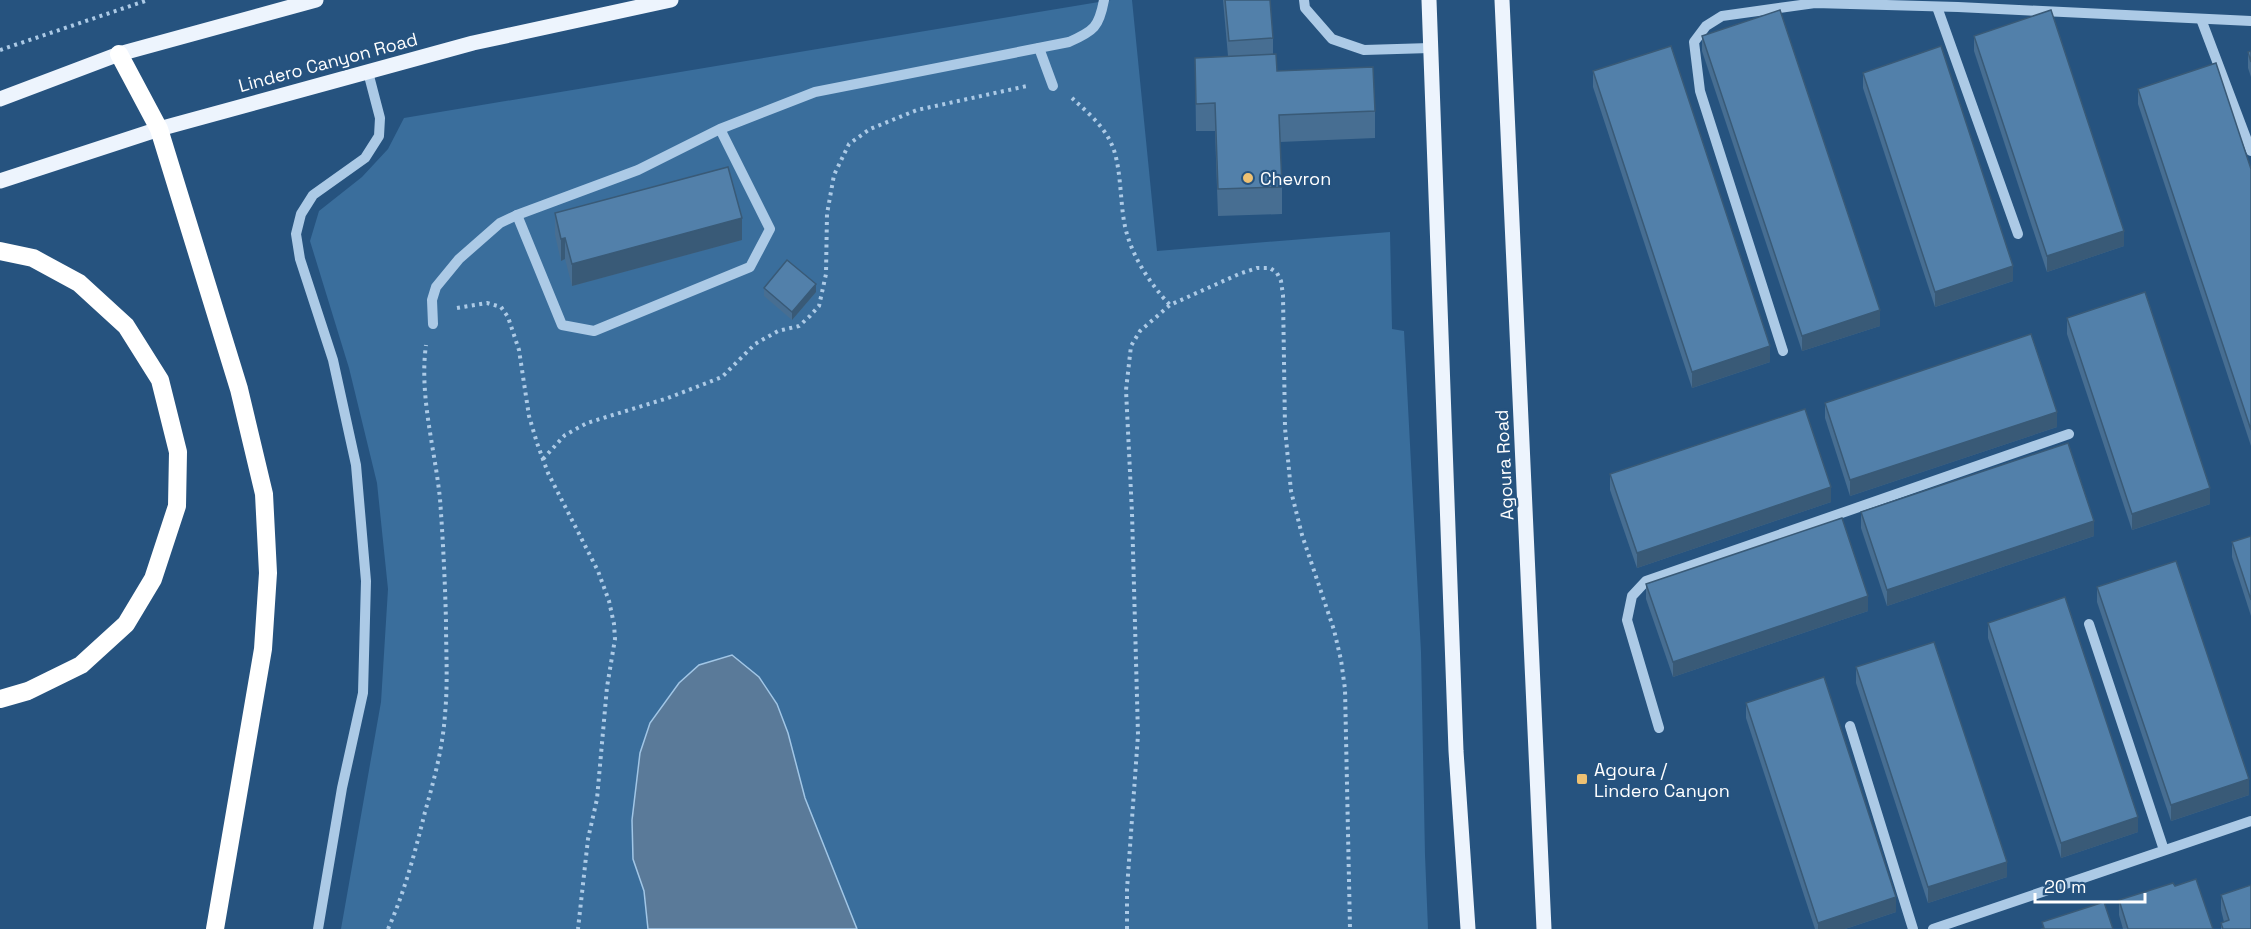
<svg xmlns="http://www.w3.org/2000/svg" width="2251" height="929" viewBox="0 0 2251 929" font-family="'Space Grotesk',sans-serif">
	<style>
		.green { fill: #3a6e9c }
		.water { fill: #5a7a99; stroke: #a1c6e6; stroke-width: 1.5 }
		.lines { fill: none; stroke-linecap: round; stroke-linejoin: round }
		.path { stroke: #accae6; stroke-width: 4; stroke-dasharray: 3 4.5; stroke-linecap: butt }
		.minor { stroke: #accae6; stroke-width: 10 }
		.major { stroke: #edf4fd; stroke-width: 15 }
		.highway { stroke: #fff; stroke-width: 18 }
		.wall { fill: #476e92 }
		.shaded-wall { fill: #395a77 }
		.building { fill: #5280aa; stroke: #395a77; stroke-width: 1.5 }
		.poi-dot { fill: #eec172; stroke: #26537f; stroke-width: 2 }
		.labels { text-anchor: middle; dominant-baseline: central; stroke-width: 4.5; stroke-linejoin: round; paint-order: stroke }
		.street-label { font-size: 18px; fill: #fff; stroke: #26537f }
		.poi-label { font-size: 18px; fill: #fff; stroke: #26537f; text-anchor: start }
	</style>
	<rect width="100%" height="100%" fill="#26537f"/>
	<path class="green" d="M 1111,0 L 1132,0 L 1157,251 L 1390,232 L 1392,329 L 1404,331 L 1421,652 L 1425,855 L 1428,929 L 341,929 L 381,702 L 388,589 L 377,483 L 349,368 L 310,241 L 319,211 L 362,177 L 388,149 L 404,118 Z"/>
	<path class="water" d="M 732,655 L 759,677 L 777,704 L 788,733 L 805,798 L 857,929 L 648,929 L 644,891 L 633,859 L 632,820 L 640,753 L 650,723 L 679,683 L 699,665 Z"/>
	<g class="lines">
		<g class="path">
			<path d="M 0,50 L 148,0"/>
			<path d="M 1072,98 C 1086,111 1103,125 1111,143 C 1121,163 1120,199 1124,221 C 1129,252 1149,283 1170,305"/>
			<path d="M 457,308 L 487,303 L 501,307 L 508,317 L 519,350 L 529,416 L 537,443 L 548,473 L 598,571 L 609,601 L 614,624 L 615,639 L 607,687 L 597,799 L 588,839 L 578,929"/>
			<path d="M 543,459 L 565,435 L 587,423 L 668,398 L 722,377 L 755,344 L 778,331 L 799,326 L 810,316 L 819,306 L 826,274 L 827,214 L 834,175 L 849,144 L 870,129 L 917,110 L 1027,86"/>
			<path d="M 388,929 C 405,891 415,852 425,812 C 434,780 443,747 445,714 C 448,683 446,653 446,622 C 445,581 443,540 440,499 C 435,449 419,396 426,345"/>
			<path d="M 1127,929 L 1127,889 L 1138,735 L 1132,513 L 1126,390 L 1131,346 L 1140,331 L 1170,305 L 1239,274 L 1257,268 L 1270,268 L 1277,273 L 1281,281 L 1283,295 L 1285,428 L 1291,491 L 1302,535 L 1334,630 L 1341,660 L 1345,689 L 1350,929"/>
		</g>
		<g class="minor">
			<path d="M 1304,0 L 1305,8 L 1332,39 L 1364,50 L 1430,48"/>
			<path d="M 1937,7 L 2018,234"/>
			<path d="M 2201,19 L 2251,151"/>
			<path d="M 1039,48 L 1053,86"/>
			<path d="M 720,129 L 770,229 L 750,267 L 594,331 L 562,325 L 517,215 L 638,170 L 720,129 L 815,92 L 1069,42 C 1094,31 1099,27 1104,0"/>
			<path d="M 433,324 L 432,300 L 436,287 L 459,259 L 500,223 L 517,215"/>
			<path d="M 1783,351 L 1700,91 L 1694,42 L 1706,26 L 1722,16 L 1815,3 L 1958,7 L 2251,21"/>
			<path d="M 2089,624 L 2164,850"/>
			<path d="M 1850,726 L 1913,929"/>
			<path d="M 1659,728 L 1627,620 L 1632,596 L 1646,581 L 2069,434"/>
			<path d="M 318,929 L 342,788 L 363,693 L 366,581 L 356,465 L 333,360 L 300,259 L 296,234 L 301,214 L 313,195 L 365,158 L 379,136 L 380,118 L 368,72"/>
			<path d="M 1933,929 L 2251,821"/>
		</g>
		<g class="major">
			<path d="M 1429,0 L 1456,751 L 1468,929"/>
			<path d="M 1502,0 L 1544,929"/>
			<path d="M 0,99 L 119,54 L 316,0"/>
			<path d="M 0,181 L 159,129 L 473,43 L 671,0"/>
		</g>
		<g class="highway">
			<path d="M 119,54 L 159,129 L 239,389 L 264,494 L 268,573 L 263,649 L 215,929"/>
			<path d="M 0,251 L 33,258 L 79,283 L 126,326 L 160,380 L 178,452 L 177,506 L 153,579 L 126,624 L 81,665 L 28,691 L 0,699"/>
		</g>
	</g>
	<g class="wall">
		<path d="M 1223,0 L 1270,0 L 1273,38 L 1273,54 L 1277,71 L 1375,111 L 1375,138 L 1280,142 L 1282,187 L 1282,214 L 1218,216 L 1215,131 L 1196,131 L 1195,58 L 1228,56 Z"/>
		<path d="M 1702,36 L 1880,326 L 1802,351 L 1702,51 Z"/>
		<path d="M 1974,36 L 2124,246 L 2047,272 L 1974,51 Z"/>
		<path d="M 2251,51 L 2251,77 L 2248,68 L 2248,52 Z"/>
		<path d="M 1593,71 L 1770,362 L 1692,388 L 1593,87 Z"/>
		<path d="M 1863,73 L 2013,281 L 1935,307 L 1863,88 Z"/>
		<path d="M 2138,89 L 2251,169 L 2251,446 L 2138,104 Z"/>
		<path d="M 555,213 L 742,240 L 572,286 L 565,259 L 561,261 L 555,235 Z"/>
		<path d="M 764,288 L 816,292 L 792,320 L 764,296 Z"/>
		<path d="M 2067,318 L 2210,504 L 2132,530 L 2067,334 Z"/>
		<path d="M 1825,403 L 2057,427 L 1850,496 L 1825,418 Z"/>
		<path d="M 1610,474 L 1831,502 L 1637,568 L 1610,490 Z"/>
		<path d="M 1861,512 L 2094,536 L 1887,606 L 1861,528 Z"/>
		<path d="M 2251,536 L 2251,616 L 2232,557 L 2232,542 Z"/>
		<path d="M 1646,584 L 1868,611 L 1673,677 L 1646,599 Z"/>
		<path d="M 2097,587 L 2249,795 L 2171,821 L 2097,602 Z"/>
		<path d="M 1988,623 L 2138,832 L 2061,858 L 1988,638 Z"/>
		<path d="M 1856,667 L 2007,877 L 1928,903 L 1856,683 Z"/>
		<path d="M 1746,703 L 1896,912 L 1845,929 L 1815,929 L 1746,718 Z"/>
		<path d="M 2175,886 L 2213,929 L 2123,929 L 2119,915 L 2119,900 Z"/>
		<path d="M 2221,895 L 2251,929 L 2221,929 L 2221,923 L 2224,922 L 2221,910 Z"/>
	</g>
	<g class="shaded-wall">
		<path d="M 742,218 L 742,240 L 572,286 L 572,264 Z"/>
		<path d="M 2124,231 L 2124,246 L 2047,272 L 2047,256 Z"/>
		<path d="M 565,238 L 565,259 L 561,261 L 561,239 Z"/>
		<path d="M 2013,266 L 2013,281 L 1935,307 L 1935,292 Z"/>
		<path d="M 816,284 L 816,292 L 792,320 L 792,312 Z"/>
		<path d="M 1880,310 L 1880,326 L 1802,351 L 1802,336 Z"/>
		<path d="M 1770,346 L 1770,362 L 1692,388 L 1692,372 Z"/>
		<path d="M 2057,412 L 2057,427 L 1850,496 L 1850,480 Z"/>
		<path d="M 1831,487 L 1831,502 L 1637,568 L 1637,553 Z"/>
		<path d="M 2210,488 L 2210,504 L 2132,530 L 2132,514 Z"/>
		<path d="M 2094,521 L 2094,536 L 1887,606 L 1887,590 Z"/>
		<path d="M 1868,596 L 1868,611 L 1673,677 L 1673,662 Z"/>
		<path d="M 2249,779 L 2249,795 L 2171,821 L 2171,805 Z"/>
		<path d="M 2138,817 L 2138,832 L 2061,858 L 2061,843 Z"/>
		<path d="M 2007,862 L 2007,877 L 1928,903 L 1928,887 Z"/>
		<path d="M 1896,897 L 1896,912 L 1845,929 L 1818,929 L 1818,923 Z"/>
	</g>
	<g class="building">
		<path d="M 1225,0 L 1270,0 L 1273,38 L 1229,41 Z"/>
		<path d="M 1780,10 L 1880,310 L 1802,336 L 1702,36 Z"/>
		<path d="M 2051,10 L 2124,231 L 2047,256 L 1974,36 Z"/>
		<path d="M 1671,46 L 1770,346 L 1692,372 L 1593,71 Z"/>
		<path d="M 1941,46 L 2013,266 L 1935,292 L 1863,73 Z"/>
		<path d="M 2251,51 L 2251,62 L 2248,52 Z"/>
		<path d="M 1276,54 L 1277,71 L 1373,67 L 1375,111 L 1279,115 L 1282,187 L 1218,189 L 1215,103 L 1196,104 L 1195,58 Z"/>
		<path d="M 2216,63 L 2251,169 L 2251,430 L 2138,89 Z"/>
		<path d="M 728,167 L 742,218 L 572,264 L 565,238 L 561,239 L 555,213 Z"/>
		<path d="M 787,260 L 816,284 L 792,312 L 764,288 Z"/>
		<path d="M 2145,292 L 2210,488 L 2132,514 L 2067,318 Z"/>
		<path d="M 2031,334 L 2057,412 L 1850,480 L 1825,403 Z"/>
		<path d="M 1805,409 L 1831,487 L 1637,553 L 1610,474 Z"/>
		<path d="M 2068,443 L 2094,521 L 1887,590 L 1861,512 Z"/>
		<path d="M 1842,518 L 1868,596 L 1673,662 L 1646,584 Z"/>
		<path d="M 2251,536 L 2251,600 L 2232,542 Z"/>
		<path d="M 2176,561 L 2249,779 L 2171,805 L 2097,587 Z"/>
		<path d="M 2065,597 L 2138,817 L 2061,843 L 1988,623 Z"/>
		<path d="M 1934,642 L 2007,862 L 1928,887 L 1856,667 Z"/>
		<path d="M 1824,677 L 1896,897 L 1818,923 L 1746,703 Z"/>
		<path d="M 2196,879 L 2213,929 L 2128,929 L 2119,900 L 2173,883 L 2175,886 Z"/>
		<path d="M 2251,885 L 2251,929 L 2223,929 L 2221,923 L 2229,920 L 2221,895 Z"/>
		<path d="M 2104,902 L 2113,929 L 2041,929 L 2044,928 L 2042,922 Z"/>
	</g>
	<g class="poi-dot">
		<circle cx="1248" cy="178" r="6"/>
		<rect x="1576" y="773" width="12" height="12" rx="3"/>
	</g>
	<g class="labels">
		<g class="street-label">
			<text transform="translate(328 62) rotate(-15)">Lindero Canyon Road</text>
			<text transform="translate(1504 465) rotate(-93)">Agoura Road</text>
		</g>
		<g class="poi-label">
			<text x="1260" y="178">Chevron</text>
			<text x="1594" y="769">Agoura /<tspan x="1594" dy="21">Lindero Canyon</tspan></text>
		</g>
	</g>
	<path d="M2035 893v9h110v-9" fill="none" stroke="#ffffff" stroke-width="3"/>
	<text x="2044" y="893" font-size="18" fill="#ffffff" stroke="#26537f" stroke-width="4.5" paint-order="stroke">20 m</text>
</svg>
